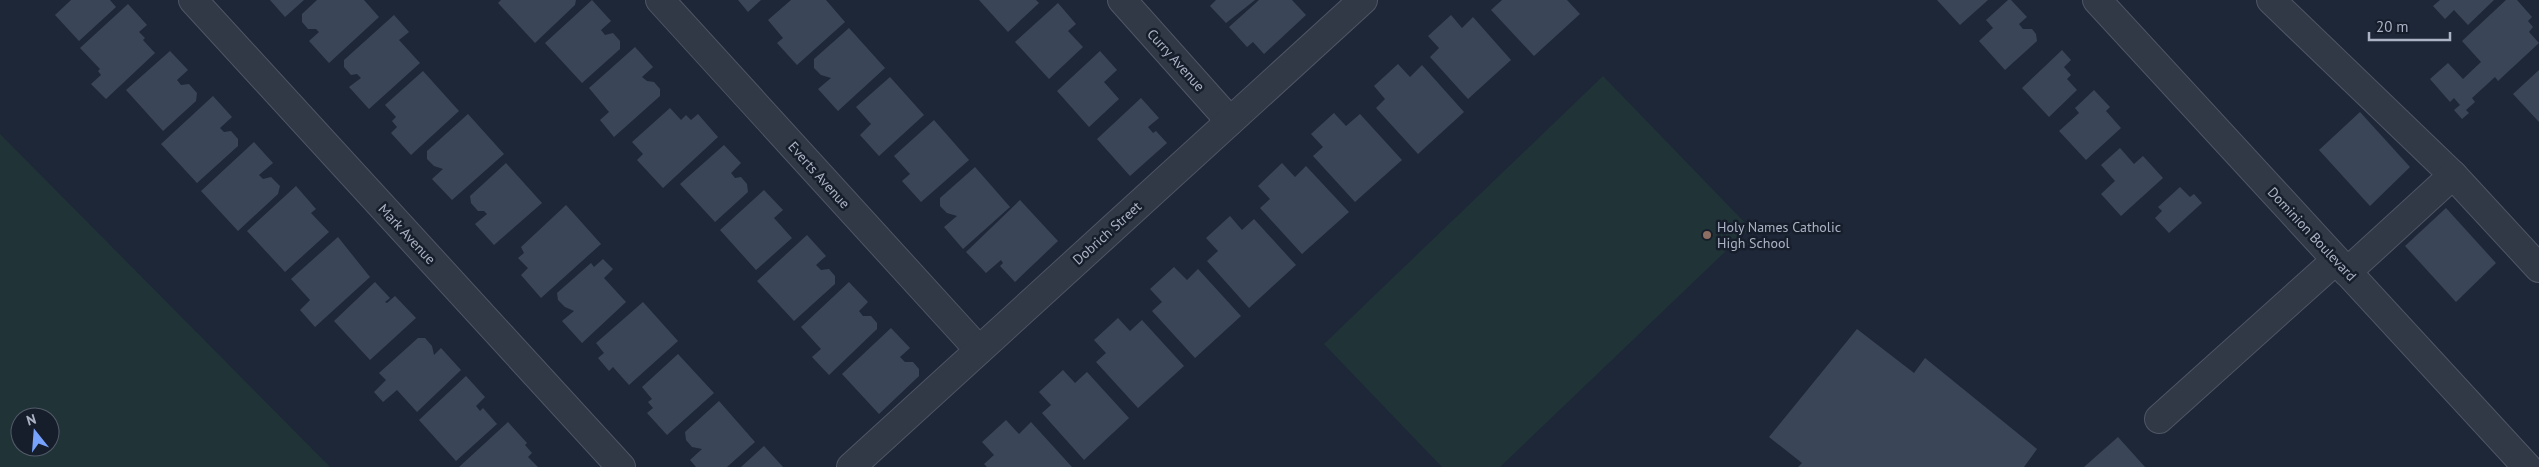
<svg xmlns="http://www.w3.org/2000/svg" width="2539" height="467" viewBox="0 0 2539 467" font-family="'PT Sans',sans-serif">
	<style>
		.green { fill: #203438; fill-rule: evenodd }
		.building { fill: #3a4557 }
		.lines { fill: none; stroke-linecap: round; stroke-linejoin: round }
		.minor-casing { stroke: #4f5665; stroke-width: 30 }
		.minor { stroke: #313947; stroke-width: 28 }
		.education-dot { fill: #8d6e63; stroke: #171e2b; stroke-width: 2 }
		.labels { text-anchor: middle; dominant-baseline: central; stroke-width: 5; stroke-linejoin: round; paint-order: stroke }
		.street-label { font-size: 14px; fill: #abb3c4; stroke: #171e2b }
		.poi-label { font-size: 14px; fill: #abb3c4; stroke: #171e2b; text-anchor: start }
	</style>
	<rect width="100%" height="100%" fill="#1e2737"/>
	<g class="green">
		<path d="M 1603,76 L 1750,228 L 1500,467 L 1442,467 L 1324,344 Z"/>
		<path d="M 0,134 L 330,467 L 0,467 ZM 20,417 L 50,417 L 50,447 L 20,447 Z"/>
	</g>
	<g class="building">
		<path d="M 71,0 L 110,0 L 116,7 L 79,41 L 55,15 Z"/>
		<path d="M 270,0 L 304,0 L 285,17 Z"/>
		<path d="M 317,0 L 364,0 L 379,17 L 329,63 L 309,41 L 319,32 L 316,29 L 308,29 L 302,22 L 302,14 Z"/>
		<path d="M 501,0 L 576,0 L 575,5 L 535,43 L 498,3 Z"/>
		<path d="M 592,0 L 611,21 L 601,30 L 605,35 L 613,33 L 620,41 L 620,49 L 582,83 L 545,43 Z"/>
		<path d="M 738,0 L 761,0 L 748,12 Z"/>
		<path d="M 791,0 L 826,0 L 845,22 L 797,65 L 777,43 L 783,38 L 768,20 Z"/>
		<path d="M 979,0 L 1036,0 L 1039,3 L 1008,32 Z"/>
		<path d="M 1216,0 L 1255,0 L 1226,23 L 1210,6 Z"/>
		<path d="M 1259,0 L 1292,0 L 1306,15 L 1264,54 L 1253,42 L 1247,47 L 1229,27 Z"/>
		<path d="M 1502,0 L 1567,0 L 1580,14 L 1534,56 L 1491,10 Z"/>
		<path d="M 1937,0 L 1988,0 L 1960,25 Z"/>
		<path d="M 2008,0 L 2011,0 L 2027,17 L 2019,24 L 2023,29 L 2032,29 L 2036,34 L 2037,41 L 2005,70 L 1979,41 L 1993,28 L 1986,20 Z"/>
		<path d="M 2440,0 L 2494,0 L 2468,25 L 2454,10 L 2445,19 L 2433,6 Z"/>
		<path d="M 2506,0 L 2517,0 L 2532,17 L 2528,21 L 2533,27 L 2529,32 L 2539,43 L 2498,81 L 2495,77 L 2472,98 L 2475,102 L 2466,110 L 2469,113 L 2462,119 L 2454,110 L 2460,105 L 2454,98 L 2450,102 L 2430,79 L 2448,63 L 2463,79 L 2481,62 L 2462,41 Z"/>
		<path d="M 1058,3 L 1076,24 L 1068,31 L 1083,47 L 1049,79 L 1015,42 Z"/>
		<path d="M 128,4 L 147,25 L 139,32 L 145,38 L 143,40 L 155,53 L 106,99 L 91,84 L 101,75 L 98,71 L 100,69 L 80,48 Z"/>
		<path d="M 394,15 L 409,32 L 399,40 L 420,63 L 369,109 L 349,87 L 361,78 L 357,74 L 351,75 L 344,67 L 344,60 Z"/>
		<path d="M 1451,15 L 1462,28 L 1473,17 L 1511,60 L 1468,99 L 1430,57 L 1439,48 L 1428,36 Z"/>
		<path d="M 849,28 L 885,68 L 838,111 L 818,89 L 831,78 L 821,75 L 814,68 L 814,59 Z"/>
		<path d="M 635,47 L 653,67 L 642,77 L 647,81 L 654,82 L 660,89 L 660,96 L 614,137 L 600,120 L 609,112 L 589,88 Z"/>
		<path d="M 2062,50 L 2071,60 L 2064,67 L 2071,75 L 2067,79 L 2077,90 L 2049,117 L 2022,88 Z"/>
		<path d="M 170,51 L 188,70 L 177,80 L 181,85 L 189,84 L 197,93 L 196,101 L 163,131 L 126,90 Z"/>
		<path d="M 1100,51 L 1117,70 L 1104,82 L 1119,99 L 1089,127 L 1057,91 Z"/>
		<path d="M 1398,64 L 1410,77 L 1422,65 L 1464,112 L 1418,154 L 1376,108 L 1385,99 L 1374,86 Z"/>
		<path d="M 2539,70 L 2539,122 L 2513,94 Z"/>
		<path d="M 423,71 L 459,111 L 411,155 L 391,133 L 397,127 L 392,121 L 396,117 L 385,105 Z"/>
		<path d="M 890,77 L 924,115 L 879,156 L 860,135 L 871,124 L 856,107 Z"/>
		<path d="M 2094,90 L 2110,107 L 2106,111 L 2121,128 L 2086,160 L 2059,131 L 2079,113 L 2075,108 Z"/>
		<path d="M 213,96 L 232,117 L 220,128 L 224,132 L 231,131 L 238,139 L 238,146 L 197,183 L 161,144 Z"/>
		<path d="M 1141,98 L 1159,118 L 1148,127 L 1153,133 L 1156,131 L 1167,143 L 1130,176 L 1097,139 Z"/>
		<path d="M 670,108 L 681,120 L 686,115 L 691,120 L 698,114 L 718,137 L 663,188 L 637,160 L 643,154 L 632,142 Z"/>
		<path d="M 2360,112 L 2410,167 L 2370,206 L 2319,150 Z"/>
		<path d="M 1334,113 L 1346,126 L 1360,114 L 1402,160 L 1355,202 L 1313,156 L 1323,147 L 1311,134 Z"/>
		<path d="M 468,114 L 504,154 L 452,200 L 432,179 L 443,169 L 434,166 L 427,159 L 427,151 Z"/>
		<path d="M 934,120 L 969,160 L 921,202 L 902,181 L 910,174 L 894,156 Z"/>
		<path d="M 254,142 L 273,163 L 259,175 L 263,179 L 271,177 L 280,186 L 278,194 L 238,231 L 201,191 Z"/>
		<path d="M 724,145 L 741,163 L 731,173 L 735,178 L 741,177 L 747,184 L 748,192 L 715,222 L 680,184 Z"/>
		<path d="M 2120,148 L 2134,164 L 2143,156 L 2163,178 L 2121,216 L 2101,194 L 2115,181 L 2101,165 Z"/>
		<path d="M 506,163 L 542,203 L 494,245 L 475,224 L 487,214 L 484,211 L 478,211 L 471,203 L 470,196 Z"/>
		<path d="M 1282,163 L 1295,177 L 1306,166 L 1349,212 L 1302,254 L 1260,208 L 1270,199 L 1258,186 Z"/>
		<path d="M 975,167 L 1010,207 L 963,249 L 944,227 L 957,216 L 947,213 L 940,206 L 940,198 Z"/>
		<path d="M 296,186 L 316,209 L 311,213 L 329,232 L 285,272 L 247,231 Z"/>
		<path d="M 2180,187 L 2190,197 L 2194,194 L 2202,203 L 2169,233 L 2155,218 L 2162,211 L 2158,207 Z"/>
		<path d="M 764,190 L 783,210 L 774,218 L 792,238 L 756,270 L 720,230 Z"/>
		<path d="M 1020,200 L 1058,241 L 1015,282 L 1000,266 L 1003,263 L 1001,260 L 986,273 L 966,252 Z"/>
		<path d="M 566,205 L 601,244 L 541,298 L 521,275 L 528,268 L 518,258 L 524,253 L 521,247 Z"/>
		<path d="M 2446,208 L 2496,263 L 2456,302 L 2405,246 Z"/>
		<path d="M 1230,216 L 1242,230 L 1254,219 L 1296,265 L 1249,308 L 1207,261 L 1218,251 L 1206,238 Z"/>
		<path d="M 807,235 L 826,256 L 816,265 L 821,270 L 829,269 L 835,276 L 835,284 L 794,321 L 757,281 Z"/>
		<path d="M 338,237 L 370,277 L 315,327 L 300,310 L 310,300 L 291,279 Z"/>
		<path d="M 603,259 L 613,269 L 604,278 L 626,302 L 582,343 L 562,321 L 574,311 L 565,307 L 558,300 L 557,293 L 591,263 L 594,267 Z"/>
		<path d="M 1174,267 L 1187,280 L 1198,269 L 1241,316 L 1195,358 L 1152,311 L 1162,302 L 1150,289 Z"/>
		<path d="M 375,282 L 390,298 L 385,302 L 387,303 L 395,296 L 416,318 L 370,360 L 334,321 Z"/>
		<path d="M 849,282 L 868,302 L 859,311 L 863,316 L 871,316 L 877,323 L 877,329 L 829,375 L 812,357 L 821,349 L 801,327 Z"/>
		<path d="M 643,302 L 678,341 L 629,385 L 613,367 L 609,371 L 598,358 L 604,353 L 596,343 Z"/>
		<path d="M 1118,318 L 1130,331 L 1142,320 L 1184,366 L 1138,408 L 1096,362 L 1106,353 L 1094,340 Z"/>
		<path d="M 891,328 L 910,348 L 900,357 L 905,362 L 913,362 L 919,369 L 919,376 L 879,414 L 842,374 Z"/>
		<path d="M 1857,329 L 1914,373 L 1925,358 L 2037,449 L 2024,467 L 1798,467 L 1802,463 L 1769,437 Z"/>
		<path d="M 418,338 L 425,338 L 432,346 L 434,355 L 441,348 L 461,370 L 417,412 L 397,390 L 383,402 L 374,392 L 386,380 L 379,373 Z"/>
		<path d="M 678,354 L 714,393 L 667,435 L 647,413 L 653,408 L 648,402 L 652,399 L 642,387 Z"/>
		<path d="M 1063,370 L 1075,383 L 1087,372 L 1129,418 L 1084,460 L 1042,413 L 1051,405 L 1039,392 Z"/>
		<path d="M 466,376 L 485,397 L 476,406 L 480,411 L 483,408 L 497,424 L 456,461 L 419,420 Z"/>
		<path d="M 719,401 L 755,442 L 727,467 L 696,467 L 690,460 L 702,449 L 692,447 L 686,440 L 685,432 Z"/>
		<path d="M 1006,420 L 1019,434 L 1031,422 L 1072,467 L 987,467 L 984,464 L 994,455 L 982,442 Z"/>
		<path d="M 508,422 L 527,443 L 525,445 L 532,453 L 528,457 L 538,467 L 459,467 Z"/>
		<path d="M 2118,437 L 2145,467 L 2084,467 Z"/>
		<path d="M 764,446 L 783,467 L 741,467 Z"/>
	</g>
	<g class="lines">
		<defs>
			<g id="minor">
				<path d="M 193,0 L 621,467"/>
				<path d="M 660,0 L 979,350"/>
				<path d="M 1122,0 L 1230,121"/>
				<path d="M 2097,0 L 2527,467"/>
				<path d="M 2271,0 L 2453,175"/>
				<path d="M 2347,272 L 2453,175 L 2539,268"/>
				<path d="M 2159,419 L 2336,260"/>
				<path d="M 851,467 L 1363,0"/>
			</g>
		</defs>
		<use href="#minor" class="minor-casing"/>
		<use href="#minor" class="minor"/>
	</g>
	<circle class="education-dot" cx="1707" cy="235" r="5"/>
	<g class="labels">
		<g class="street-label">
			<text transform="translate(1176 60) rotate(48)">Curry Avenue</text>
			<text transform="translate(819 175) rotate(48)">Everts Avenue</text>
			<text transform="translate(1107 233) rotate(-42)">Dobrich Street</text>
			<text transform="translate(407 234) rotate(47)">Mark Avenue</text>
			<text transform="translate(2312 234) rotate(47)">Dominion Boulevard</text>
		</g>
		<g class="poi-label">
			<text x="1717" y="227">Holy Names Catholic<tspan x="1717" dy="16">High School</tspan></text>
		</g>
	</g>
	<g transform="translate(35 432) rotate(343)"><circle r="24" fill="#171e2b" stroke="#525a68"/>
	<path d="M0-4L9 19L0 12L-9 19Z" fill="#78a3fd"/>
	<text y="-8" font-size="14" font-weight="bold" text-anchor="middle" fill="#abb3c4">N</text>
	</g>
	<path d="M2369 32v8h81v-8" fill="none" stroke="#abb3c4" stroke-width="2.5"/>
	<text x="2376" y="32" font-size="15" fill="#abb3c4" stroke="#171e2b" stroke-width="4" paint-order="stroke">20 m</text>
</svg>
